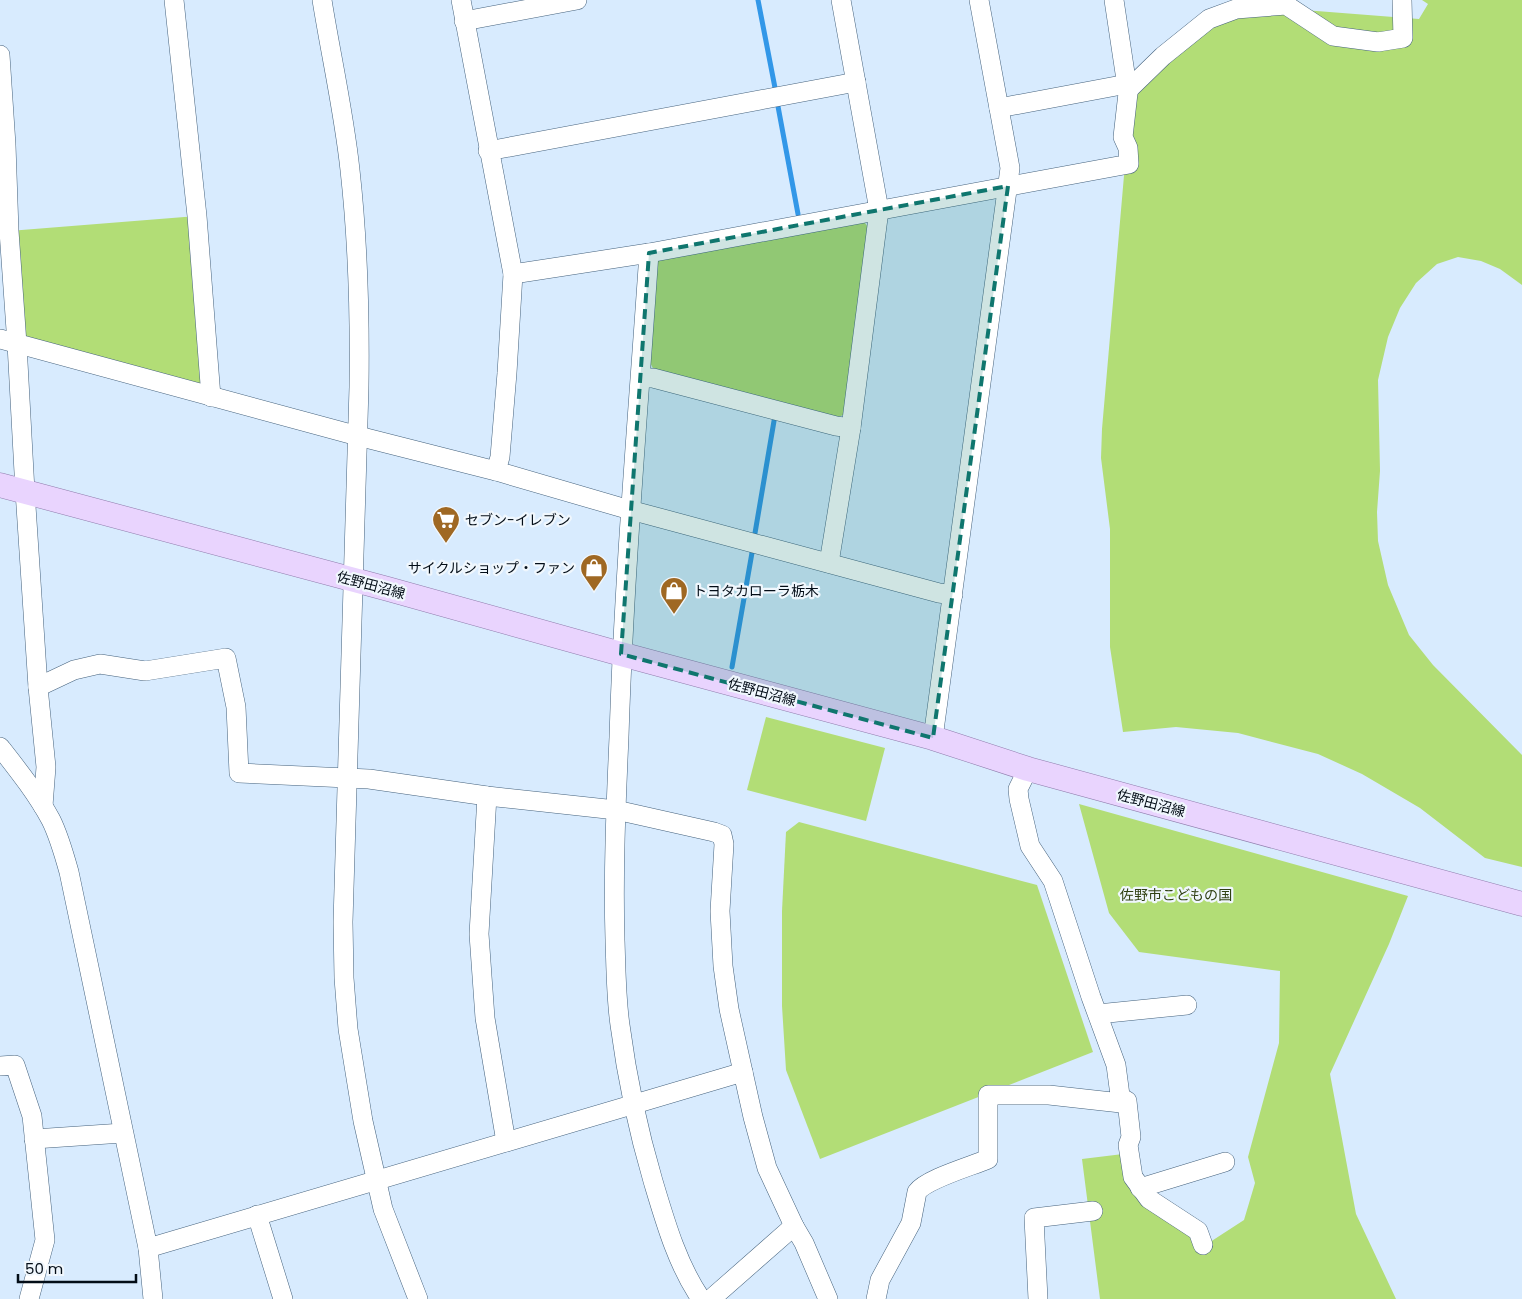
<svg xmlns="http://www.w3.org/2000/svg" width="1522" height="1299" viewBox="0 0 1522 1299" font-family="Poppins,'Noto Sans JP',sans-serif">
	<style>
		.green { fill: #b2dd76 }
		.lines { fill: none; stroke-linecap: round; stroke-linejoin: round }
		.stream { stroke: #3297e8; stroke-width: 5 }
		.minor-casing { stroke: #45627d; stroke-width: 20 }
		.major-casing { stroke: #8f7cac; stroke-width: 25 }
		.minor { stroke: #fff; stroke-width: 19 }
		.major { stroke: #e9d4fe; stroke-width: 24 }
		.marked { fill: #0f766e; fill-opacity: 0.2; stroke: #0f766e; stroke-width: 4; stroke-dasharray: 10 6; stroke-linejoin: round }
		.labels { text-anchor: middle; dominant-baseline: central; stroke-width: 4.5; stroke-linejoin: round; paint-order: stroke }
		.poi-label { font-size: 14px; fill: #030d17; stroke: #f0f7fd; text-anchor: start }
		.street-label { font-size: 14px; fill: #030d17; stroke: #f0f7fd }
		.park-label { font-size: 14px; fill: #304113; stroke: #f0f7fd }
	</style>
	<rect width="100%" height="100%" fill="#d8ebfe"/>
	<g class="green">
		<path d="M 1422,0 L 1522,0 L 1522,285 L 1500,269 L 1481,261 L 1458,257 L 1437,264 L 1416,283 L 1400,308 L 1388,337 L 1378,380 L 1380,471 L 1377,512 L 1378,541 L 1388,585 L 1409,635 L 1433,665 L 1522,755 L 1522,867 L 1485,858 L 1420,808 L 1362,774 L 1318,754 L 1238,733 L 1176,727 L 1123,732 L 1110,647 L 1110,529 L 1101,458 L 1102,429 L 1133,72 L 1191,35 L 1233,19 L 1291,9 L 1419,19 L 1428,4 Z"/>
		<path d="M 197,216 L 211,397 L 17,344 L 9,231 Z"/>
		<path d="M 862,219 L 871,231 L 846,413 L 836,419 L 655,372 L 648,359 L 652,266 L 662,254 Z"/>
		<path d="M 766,717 L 885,748 L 866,821 L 747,790 Z"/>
		<path d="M 1079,804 L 1408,896 L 1389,944 L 1330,1074 L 1356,1214 L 1396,1299 L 1100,1299 L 1082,1159 L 1123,1154 L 1130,1181 L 1207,1244 L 1244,1220 L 1255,1183 L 1248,1157 L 1279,1043 L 1280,971 L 1139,952 L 1109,913 Z"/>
		<path d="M 799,822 L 1037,885 L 1093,1052 L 820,1159 L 786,1070 L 782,1006 L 782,911 L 786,832 Z"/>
	</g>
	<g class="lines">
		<g class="stream">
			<path d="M 758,0 L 776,93"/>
			<path d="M 777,101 L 798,214"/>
			<path d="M 754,539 L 774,421"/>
			<path d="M 732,667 L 753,547"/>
		</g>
		<defs>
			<g id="minor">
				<path d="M 174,0 L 197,216 L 211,397"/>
				<path d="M 322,0 C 331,56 344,113 350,170 C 358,242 360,314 359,387 L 343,922 L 344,978 L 348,1029 L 363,1121 L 383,1209 L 418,1299"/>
				<path d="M 461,0 L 513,274 L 507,373 L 500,457 L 496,471"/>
				<path d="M 464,21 L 577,0"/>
				<path d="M 0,55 L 6,145 L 9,231 L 17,344 L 25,491 L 38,687 L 46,767 L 43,806"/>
				<path d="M 1128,90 L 1163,56 L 1209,19 L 1236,9 L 1286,5 L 1333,36 L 1378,42 L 1403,38 L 1402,0"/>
				<path d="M 999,108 L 1127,84"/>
				<path d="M 488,151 L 856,82"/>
				<path d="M 649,253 C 638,414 624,575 619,737 C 616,804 613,872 615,940 C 616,968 616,997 620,1025 C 627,1078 638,1130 653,1181 C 665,1221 677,1264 701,1299"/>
				<path d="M 513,274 L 649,253 L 1129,164 L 1128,148 L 1123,137 L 1128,93 L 1114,0"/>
				<path d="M 0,339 L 358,436 L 496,471 L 630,510 L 939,593 L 953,595"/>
				<path d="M 641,378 L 653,378 L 836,426 L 851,428"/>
				<path d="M 829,563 L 851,428 L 879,210 L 841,0"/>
				<path d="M 38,687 L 74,670 L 100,664 L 145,671 L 226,658 L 236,707 L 239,773 L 369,779 L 487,796 L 616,810 L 714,832 L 722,835 L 724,844 L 720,911 L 723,966 L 729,1009 L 753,1117 L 767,1168 L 794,1226 L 804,1243 L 828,1299"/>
				<path d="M 933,738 L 1010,168 L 979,0"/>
				<path d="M 0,747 C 18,770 37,794 51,820 C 59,836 64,854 69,872 L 148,1248 L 153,1299"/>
				<path d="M 487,796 L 479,934 L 485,1018 L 506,1142"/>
				<path d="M 1098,1014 L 1187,1005"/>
				<path d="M 0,1066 L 15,1065 L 32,1116 L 45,1240 L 29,1299"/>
				<path d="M 1120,1097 L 1127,1101 L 1131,1137 L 1128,1145 L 1133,1177 L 1149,1199 L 1198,1231 L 1203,1245"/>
				<path d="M 34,1139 L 123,1133"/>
				<path d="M 1140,1188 L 1225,1162"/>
				<path d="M 257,1215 L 283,1299"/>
				<path d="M 148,1248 L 743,1072"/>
				<path d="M 711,1299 L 794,1226"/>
				<path d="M 876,1299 L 880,1280 L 911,1223 L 917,1192 C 926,1179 972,1166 988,1159 L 988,1095 L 1049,1095 L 1121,1103 L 1116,1065 L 1091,997 L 1053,881 L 1030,846 L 1019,799 L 1018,789 L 1028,769"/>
				<path d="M 1038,1299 L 1034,1218 L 1093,1211"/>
			</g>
			<path id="major" d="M 0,485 L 388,589 L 621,654 L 933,738 L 1028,769 L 1522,904"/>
		</defs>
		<use href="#minor" class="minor-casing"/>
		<use href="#major" class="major-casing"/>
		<use href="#minor" class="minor"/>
		<use href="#major" class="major"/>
	</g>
	<path class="marked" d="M 1008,186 L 933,738 L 621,654 L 649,253 Z"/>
	<defs>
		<symbol id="supermarket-pin" viewBox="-11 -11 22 30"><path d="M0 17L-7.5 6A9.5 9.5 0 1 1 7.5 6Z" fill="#9f6823" stroke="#f0f7fd"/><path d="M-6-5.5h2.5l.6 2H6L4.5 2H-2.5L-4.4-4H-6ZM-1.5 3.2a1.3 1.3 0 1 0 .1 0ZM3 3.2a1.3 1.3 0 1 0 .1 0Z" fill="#fff"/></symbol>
		<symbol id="shop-pin" viewBox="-11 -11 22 30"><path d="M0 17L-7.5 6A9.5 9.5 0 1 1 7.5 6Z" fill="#9f6823" stroke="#f0f7fd"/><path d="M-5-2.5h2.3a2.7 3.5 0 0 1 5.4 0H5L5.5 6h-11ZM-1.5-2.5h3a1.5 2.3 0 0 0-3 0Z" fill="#fff"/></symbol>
	</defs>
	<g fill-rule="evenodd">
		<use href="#supermarket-pin" x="430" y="504" width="32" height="43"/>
		<use href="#shop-pin" x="578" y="552" width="32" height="43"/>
		<use href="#shop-pin" x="658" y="575" width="32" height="43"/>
	</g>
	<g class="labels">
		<g class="poi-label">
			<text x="465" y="520">セブン-イレブン</text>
			<text x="575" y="568" text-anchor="end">サイクルショップ・ファン</text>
			<text x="693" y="591">トヨタカローラ栃木</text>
		</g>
		<g class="street-label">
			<text transform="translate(371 585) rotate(15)">佐野田沼線</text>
			<text transform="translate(762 692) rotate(15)">佐野田沼線</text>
			<text transform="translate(1151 803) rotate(15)">佐野田沼線</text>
		</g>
		<g class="park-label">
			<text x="1176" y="895">佐野市こどもの国</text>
		</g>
	</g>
	<path d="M18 1274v8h118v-8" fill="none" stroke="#030d17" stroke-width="2.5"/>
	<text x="25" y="1274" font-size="15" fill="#030d17" stroke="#f0f7fd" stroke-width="4" paint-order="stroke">50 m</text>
</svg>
